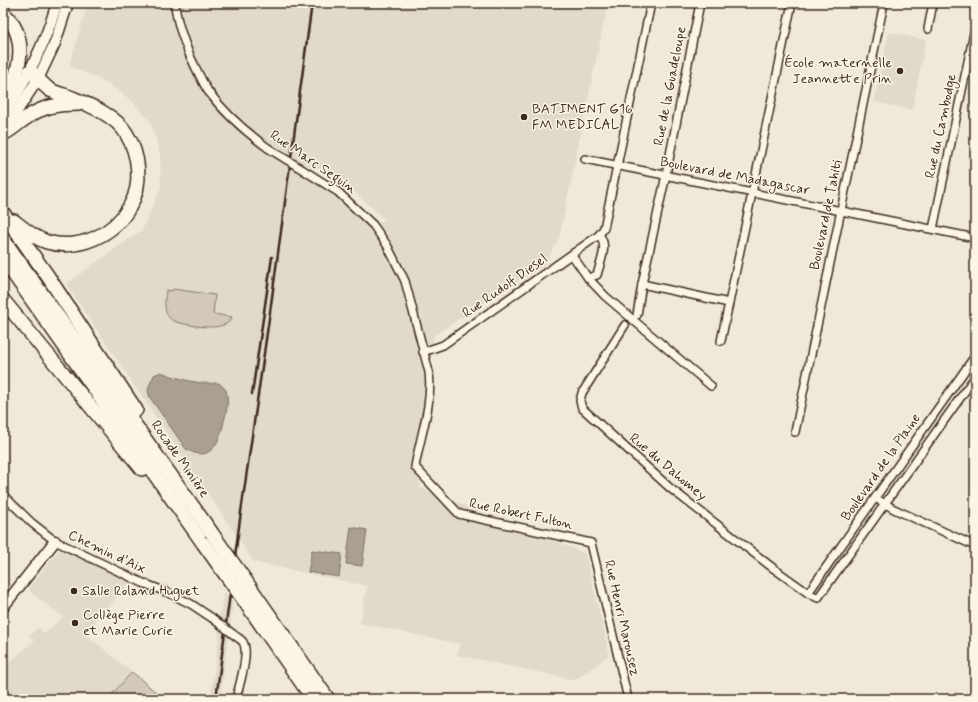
<svg xmlns="http://www.w3.org/2000/svg" width="978" height="702" viewBox="0 0 978 702" font-family="Mynerve,sans-serif">
	<style>
		.built { fill: #e1d9c9; fill-rule: evenodd }
		.green { fill: #d2c9ba; stroke: #867a6c }
		.water { fill: #aaa091; stroke: #7e7163 }
		.lines { fill: none; stroke-linecap: round; stroke-linejoin: round }
		.street-casing { stroke: #3b2a1e; stroke-width: 10 }
		.secondary-casing { stroke: #3b2a1e; stroke-width: 13 }
		.highway-casing { stroke: #3b2a1e; stroke-width: 16 }
		.street { stroke: #fcf5e5; stroke-width: 7 }
		.secondary { stroke: #fcf5e5; stroke-width: 10 }
		.highway { stroke: #fcf5e5; stroke-width: 13 }
		.rail { stroke: #3b2a1e; stroke-width: 2.5 }
		.street-bridge-casing { stroke: #3b2a1e; stroke-width: 10; stroke-linecap: butt }
		.highway-bridge-casing { stroke: #3b2a1e; stroke-width: 16; stroke-linecap: butt }
		.street-bridge { stroke: #fcf5e5; stroke-width: 7 }
		.highway-bridge { stroke: #fcf5e5; stroke-width: 13 }
		.poi-dot { fill: #3b2a1e; stroke: #fcf5e5; stroke-width: 1.5 }
		.labels { text-anchor: middle; dominant-baseline: central; stroke-width: 3; stroke-linejoin: round; paint-order: stroke }
		.poi-label { font-size: 14px; fill: #3b2a1e; stroke: #fcf5e5; text-anchor: start }
		.street-label { font-size: 14px; fill: #3b2a1e; stroke: #fcf5e5 }
	</style>
	<rect width="100%" height="100%" fill="#f0e9d9"/>
	<filter id="ink" filterUnits="userSpaceOnUse"><feTurbulence type="fractalNoise" baseFrequency=".025" numOctaves="2"/><feDisplacementMap in="SourceGraphic" scale="8" xChannelSelector="R" yChannelSelector="G"/><feConvolveMatrix kernelMatrix="1 2 1 2 8 2 1 2 1" color-interpolation-filters="sRGB"/></filter>
	<g filter="url(#ink)">
		<g class="built">
			<path d="M 88,3 L 608,3 L 559,238 L 545,264 L 434,335 L 420,488 L 585,553 L 609,653 L 607,657 L 575,680 L 457,655 L 460,644 L 360,623 L 367,586 L 254,562 L 66,284 L 142,230 L 161,187 L 160,154 L 151,122 L 131,100 L 106,82 L 69,66 ZM 298,162 L 335,174 L 385,220 L 373,225 L 338,192 Z"/>
			<path d="M 889,32 L 926,40 L 912,110 L 874,102 Z"/>
			<path d="M 61,548 L 131,582 L 84,633 L 132,672 L 108,699 L 3,699 L 3,668 L 34,641 L 29,636 L 39,627 L 44,634 L 63,617 L 30,592 L 30,586 Z"/>
			<path d="M 224,591 L 233,603 L 220,699 L 210,699 L 219,639 L 218,627 Z"/>
		</g>
		<g class="green">
			<path d="M 173,289 L 215,295 L 213,314 L 232,317 C 227,334 186,325 173,321 C 162,313 165,302 166,290 L 172,291 Z"/>
			<path d="M 132,672 L 164,699 L 108,699 Z"/>
		</g>
		<g class="water">
			<path d="M 161,372 C 179,379 199,385 219,383 L 226,390 C 229,401 227,410 224,421 C 220,442 211,464 186,449 L 151,399 C 145,389 150,385 154,375 Z"/>
			<path d="M 351,527 L 367,530 L 362,566 L 346,564 Z"/>
			<path d="M 312,550 L 342,554 L 339,577 L 308,572 Z"/>
		</g>
		<g class="lines">
			<defs>
				<g id="street">
					<path d="M 175,3 C 176,21 183,39 190,56 C 196,68 201,80 208,91 C 225,114 246,132 268,148"/>
					<path d="M 928,29 L 933,3"/>
					<path d="M 585,159 L 975,238"/>
					<path d="M 308,173 L 338,192 L 373,225 L 387,245 L 405,281 L 429,372 C 433,404 420,436 415,467 L 459,514 L 591,543 L 628,699"/>
					<path d="M 933,229 L 975,28"/>
					<path d="M 572,255 L 588,278 L 605,296 L 711,386"/>
					<path d="M 588,278 L 597,275 C 600,263 609,245 599,235 L 604,228 L 651,3"/>
					<path d="M 642,284 L 729,303"/>
					<path d="M 637,315 L 642,284 L 666,175 L 700,3"/>
					<path d="M 625,325 L 582,393 L 580,401 L 582,408 L 670,488 L 773,568 L 808,593 L 818,598 L 975,377"/>
					<path d="M 721,341 L 792,3"/>
					<path d="M 423,352 L 443,345 L 599,235"/>
					<path d="M 795,432 L 884,3"/>
					<path d="M 3,495 L 32,523 L 55,541 L 143,583 L 169,593 L 191,604 L 212,618"/>
					<path d="M 875,498 L 894,509 L 975,546"/>
					<path d="M 808,593 L 975,356"/>
					<path d="M 233,634 C 236,637 241,639 243,642 C 250,653 239,686 236,699"/>
				</g>
				<g id="secondary">
					<path d="M 3,115 C 27,80 45,44 57,3"/>
					<path d="M 4,131 L 38,79 L 55,43 L 68,3"/>
					<path d="M 3,607 L 55,541"/>
				</g>
				<g id="highway">
					<path d="M 3,13 C 32,39 18,76 3,105"/>
					<path d="M 3,134 C 12,130 18,123 26,118 C 43,106 58,104 79,104"/>
					<path d="M 3,213 L 47,275 L 136,410"/>
					<path d="M 14,221 C 24,229 34,238 47,242 C 79,251 114,235 130,206 C 143,184 139,154 126,133 C 115,115 89,105 70,97 C 64,95 56,93 50,90 C 43,85 37,77 30,71"/>
					<path d="M 3,239 L 211,532"/>
					<path d="M 3,259 L 203,543"/>
					<path d="M 3,300 L 142,469"/>
					<path d="M 245,580 L 328,699"/>
					<path d="M 236,589 L 313,699"/>
				</g>
			</defs>
			<use href="#street" class="street-casing"/>
			<use href="#secondary" class="secondary-casing"/>
			<use href="#highway" class="highway-casing"/>
			<use href="#street" class="street"/>
			<use href="#secondary" class="secondary"/>
			<use href="#highway" class="highway"/>
			<g class="rail">
				<path d="M 252,394 L 272,257"/>
				<path d="M 216,699 L 240,519 L 270,312 L 312,3"/>
			</g>
			<defs>
				<g id="street-bridge">
					<path d="M 268,148 L 308,173"/>
					<path d="M 212,618 L 233,634"/>
				</g>
				<g id="highway-bridge">
					<path d="M 211,532 L 245,580"/>
					<path d="M 203,543 L 236,589"/>
				</g>
			</defs>
			<use href="#street-bridge" class="street-bridge-casing"/>
			<use href="#highway-bridge" class="highway-bridge-casing"/>
			<use href="#street-bridge" class="street-bridge"/>
			<use href="#highway-bridge" class="highway-bridge"/>
		</g>
	</g>
	<g class="poi-dot">
		<circle cx="900" cy="71" r="4"/>
		<circle cx="524" cy="117" r="4"/>
		<circle cx="74" cy="591" r="4"/>
		<circle cx="75" cy="623" r="4"/>
	</g>
	<g class="labels">
		<g class="poi-label">
			<text x="892" y="63" text-anchor="end">École maternelle<tspan x="892" dy="16">Jeannette Prin</tspan></text>
			<text x="532" y="109">BATIMENT G16<tspan x="532" dy="16">FM MEDICAL</tspan></text>
			<text x="82" y="591">Salle Roland Huguet</text>
			<text x="83" y="615">Collège Pierre<tspan x="83" dy="16">et Marie Curie</tspan></text>
		</g>
		<g class="street-label">
			<text transform="translate(670 86) rotate(-79)">Rue de la Guadeloupe</text>
			<text transform="translate(941 126) rotate(-78)">Rue du Cambodge</text>
			<text transform="translate(313 162) rotate(34)">Rue Marc Seguin</text>
			<text transform="translate(735 176) rotate(11)">Boulevard de Madagascar</text>
			<text transform="translate(826 215) rotate(-78)">Boulevard de Tahiti</text>
			<text transform="translate(505 286) rotate(-35)">Rue Rudolf Diesel</text>
			<text transform="translate(180 459) rotate(55)">Rocade Minière</text>
			<text transform="translate(668 467) rotate(40)">Rue du Dahomey</text>
			<text transform="translate(881 467) rotate(-55)">Boulevard de la Plaine</text>
			<text transform="translate(521 514) rotate(12)">Rue Robert Fulton</text>
			<text transform="translate(107 552) rotate(25)">Chemin d'Aix</text>
			<text transform="translate(622 618) rotate(77)">Rue Henri Marousez</text>
		</g>
	</g>
	<rect width="978" height="702" fill="none" stroke="#fcf5e5" stroke-width="16"/>
	<rect x="8" y="8" width="962" height="686" fill="none" stroke="#3b2a1e" stroke-width="1.5" filter="url(#ink)"/>
</svg>
